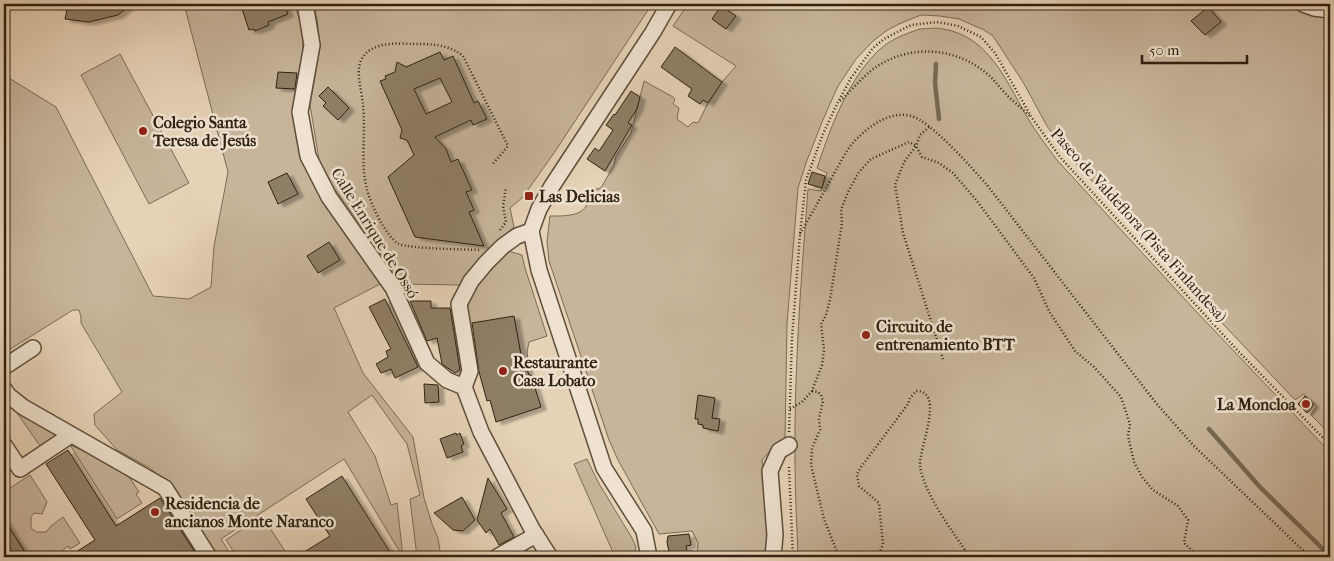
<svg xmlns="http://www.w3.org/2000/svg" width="1334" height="561" viewBox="0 0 1334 561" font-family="'IM FELL French Canon',serif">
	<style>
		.green { fill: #c7b49a; stroke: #7c6b55 }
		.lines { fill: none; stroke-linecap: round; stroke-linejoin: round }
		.stream { stroke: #786852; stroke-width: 4.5 }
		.building { fill: #8f7e66; stroke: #302210; fill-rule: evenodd; filter: url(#shadow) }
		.minor-casing { stroke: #5e4e3a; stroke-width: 18 }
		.path { stroke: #302210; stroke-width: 2.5; stroke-dasharray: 1 2.5; stroke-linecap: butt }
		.minor { stroke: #efe2d0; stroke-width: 15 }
		.poi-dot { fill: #8f2418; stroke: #efe2d0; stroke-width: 2 }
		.labels { text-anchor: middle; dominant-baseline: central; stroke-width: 5; stroke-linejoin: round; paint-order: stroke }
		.poi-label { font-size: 16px; font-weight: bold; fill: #302210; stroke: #efe2d0; text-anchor: start }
		.street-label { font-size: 16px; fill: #302210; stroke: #efe2d0 }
	</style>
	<defs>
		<filter id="shadow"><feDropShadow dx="5.5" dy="3" stdDeviation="1" flood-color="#0004"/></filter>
	</defs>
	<rect width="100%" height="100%" fill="#e6d2b6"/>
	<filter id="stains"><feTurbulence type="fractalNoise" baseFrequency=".004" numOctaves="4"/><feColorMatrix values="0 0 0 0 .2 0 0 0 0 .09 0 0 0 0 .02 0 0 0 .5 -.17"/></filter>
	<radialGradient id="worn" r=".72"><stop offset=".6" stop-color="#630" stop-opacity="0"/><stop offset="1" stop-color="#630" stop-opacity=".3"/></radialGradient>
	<g class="green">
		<path d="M 184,4 L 294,4 C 298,14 303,29 303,41 C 303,66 294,91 294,116 C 294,177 348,236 382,283 L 334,308 L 363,373 L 413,437 L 424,498 L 432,524 L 438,538 L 441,557 L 417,557 L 410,499 L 420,495 L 407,444 L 372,395 L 348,412 L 375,456 L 391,505 L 397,503 L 403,557 L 344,459 L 221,539 L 232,557 L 214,557 L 171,487 L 150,468 L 117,450 L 95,425 L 94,414 L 122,392 L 81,323 L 81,317 L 79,310 L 73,310 L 4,353 L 4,75 L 56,107 L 153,296 L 189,299 L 211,287 L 214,246 L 228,172 Z"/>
		<path d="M 313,4 L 652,4 L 556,150 L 523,197 L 510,208 L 514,227 L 487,251 L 460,285 L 402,284 L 327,178 L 319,159 L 310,105 L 320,47 L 317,19 Z"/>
		<path d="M 688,4 L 1284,4 L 1330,18 L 1330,434 L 1311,415 L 1317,406 L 1304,394 L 1295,400 L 1186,285 L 1153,246 L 1065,152 L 1047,126 L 1023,82 L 993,36 L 984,30 L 959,19 L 940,16 L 921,15 L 899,24 L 886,31 L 873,41 L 856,59 L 838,86 L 822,122 L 806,163 L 798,188 L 787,324 L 785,440 L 771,450 L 762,460 L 770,530 L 769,557 L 697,557 L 698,543 L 692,531 L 659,534 L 618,460 L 609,440 L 549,261 L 547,241 L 550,216 C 567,216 593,217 587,191 L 601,188 L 614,165 L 616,156 L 631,133 L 644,81 L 673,97 L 675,99 L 673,104 L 679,108 L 677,119 L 688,127 L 693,122 L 698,123 L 708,103 L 722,82 L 736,66 L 673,26 Z"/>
		<path d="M 920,29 C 927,29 936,27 943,29 C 988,36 1006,80 1026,115 C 1035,131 1046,145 1057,160 L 1192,307 L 1330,452 L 1330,557 L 798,557 C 797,526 795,494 795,462 C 794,371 801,280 808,189 L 821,191 L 827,173 L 817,168 C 830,129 848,79 879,50 C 891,39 905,34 920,29 Z"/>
		<path d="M 120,54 L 189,183 L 149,204 L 81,75 Z"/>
		<path d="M 508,251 L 522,255 L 525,268 L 547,336 L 529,342 L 527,352 L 528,359 L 522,360 L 513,317 L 469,324 C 468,318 466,310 467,304 C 472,281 491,265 508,251 Z"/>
		<path d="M 15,410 L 58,434 L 40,446 Z"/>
		<path d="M 70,445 L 96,456 L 124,469 L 139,492 L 136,494 L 142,503 L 117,519 Z"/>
		<path d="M 587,459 L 598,482 L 632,538 L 636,547 L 634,557 L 615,557 L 574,464 Z"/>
		<path d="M 30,475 L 47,502 L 42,514 L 34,513 L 31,517 L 31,528 L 36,532 L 46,532 L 51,526 L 63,517 L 80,543 L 70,549 L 68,546 L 60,552 L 62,557 L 28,557 L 4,519 L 4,512 L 10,508 L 4,498 L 4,492 Z"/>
		<path d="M 262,516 L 289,557 L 237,557 L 226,540 Z"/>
	</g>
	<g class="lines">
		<g class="stream">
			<path d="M 936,64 L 935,83 L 939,119"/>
			<path d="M 1209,429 L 1260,487 L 1330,556"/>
		</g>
	</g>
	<g class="building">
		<path d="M 68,4 L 132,4 L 118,15 L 89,22 L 65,19 Z"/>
		<path d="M 246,4 L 284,4 L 288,14 L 268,22 L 269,25 L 255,31 L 254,29 L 249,30 L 242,9 L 247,7 Z"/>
		<path d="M 721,6 L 736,16 L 726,29 L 712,19 Z"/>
		<path d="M 1208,7 L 1221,22 L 1205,35 L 1191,21 Z"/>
		<path d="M 675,47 L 722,82 L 708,103 L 703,100 L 700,104 L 688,96 L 692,89 L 661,67 Z"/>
		<path d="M 440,52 L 444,60 L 453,56 L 474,103 L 478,101 L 487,119 L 473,125 L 471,120 L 435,137 L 446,149 L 451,162 L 458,159 L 472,190 L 466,192 L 474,210 L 469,212 L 484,246 L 415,237 L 388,177 L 414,155 L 407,140 L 400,138 L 402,130 L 380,81 L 386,79 L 385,76 L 395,72 L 397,62 L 406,67 ZM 440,78 L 452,102 L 426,114 L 414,89 Z"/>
		<path d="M 278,72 L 297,73 L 295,89 L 276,88 Z"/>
		<path d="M 328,87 L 349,108 L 338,120 L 323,106 L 326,103 L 319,96 Z"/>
		<path d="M 631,91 L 640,97 L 637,109 L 628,123 L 632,125 L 605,171 L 587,159 L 595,148 L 599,151 L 613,130 L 606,125 L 614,114 L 615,115 Z"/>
		<path d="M 812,172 L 825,176 L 822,188 L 808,184 Z"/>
		<path d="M 287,173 L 298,194 L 278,204 L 268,182 Z"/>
		<path d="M 329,242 L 340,260 L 318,273 L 307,256 Z"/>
		<path d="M 385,299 L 418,367 L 395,378 L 391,369 L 381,373 L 376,364 L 388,357 L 386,351 L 391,349 L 369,307 Z"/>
		<path d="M 410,301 L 431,301 L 431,308 L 450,308 L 460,370 L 455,373 L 442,364 L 437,338 L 427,341 Z"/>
		<path d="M 514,316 L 522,360 L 524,360 L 529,375 L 531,375 L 541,407 L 496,422 L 490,400 L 487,401 L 479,372 L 472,323 Z"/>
		<path d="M 424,384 L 438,385 L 439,402 L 425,403 Z"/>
		<path d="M 698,395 L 715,398 L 712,418 L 720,419 L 718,431 L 703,428 L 703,425 L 698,424 L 698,419 L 695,419 Z"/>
		<path d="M 1305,396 L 1314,405 L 1307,413 L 1298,404 Z"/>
		<path d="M 456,433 L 457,435 L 460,433 L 464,444 L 461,446 L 463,452 L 447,458 L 440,439 Z"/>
		<path d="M 68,450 L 116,526 L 160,498 L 198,557 L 68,557 L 95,540 L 46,464 Z"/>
		<path d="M 342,476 L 393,557 L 296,557 L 330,536 L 306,499 Z"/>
		<path d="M 488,478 L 507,509 L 501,513 L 514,537 L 499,545 L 490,529 L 486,533 L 477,520 Z"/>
		<path d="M 462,497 L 475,520 L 463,531 L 453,530 L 434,513 Z"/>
		<path d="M 4,519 L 28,557 L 16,557 L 4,539 Z"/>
		<path d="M 689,534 L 691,545 L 686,546 L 688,557 L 670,557 L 667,542 L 668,536 Z"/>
	</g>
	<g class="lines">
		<defs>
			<g id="minor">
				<path d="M 304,4 L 306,9 L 312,45 L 300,112 L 308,156 L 329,197 L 393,288 L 427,363 L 447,380 L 464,387 L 481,432 L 532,529 L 550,557"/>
				<path d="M 1303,4 L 1314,8 L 1330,10"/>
				<path d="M 4,367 L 33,348"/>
				<path d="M 464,387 L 470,371 L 459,304 L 471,281 L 486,263 L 503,246 L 517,236 L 531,231"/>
				<path d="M 4,389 L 8,395 L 23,407 L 165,488 L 209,557"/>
				<path d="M 4,445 L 20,469 L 71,435"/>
				<path d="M 497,557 L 536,535"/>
				<path d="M 649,557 L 644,531 L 604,468 L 539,270 L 531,231 L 539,209 L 552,186 L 653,32 L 669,4"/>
				<path d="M 773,557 L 775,535 L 770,471 L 779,451 L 789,445"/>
			</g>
		</defs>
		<use href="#minor" class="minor-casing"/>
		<g class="path">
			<path d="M 840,101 C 852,90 863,76 876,67 C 911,44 955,47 986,73 C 994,79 998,86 1005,93 C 1012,101 1022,108 1030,116"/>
			<path d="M 929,127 L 920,135 L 916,146 L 904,162 L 895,185 L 903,233 L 943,359"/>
			<path d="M 500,230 L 506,222 L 503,206 L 506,187"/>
			<path d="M 800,234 C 812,213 824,192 836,170 C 841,162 846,151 852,144 C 866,128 889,110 911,116 C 931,121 973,169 987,185 L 1156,403 L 1194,446 L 1310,557"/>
			<path d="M 479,250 C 464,249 410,249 399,244 C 386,237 370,203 367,189 C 360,163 366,132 363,105 C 362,90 354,69 363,57 C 373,42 397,43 413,44 C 431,44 448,44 463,56 L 508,146 L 492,165"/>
			<path d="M 812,391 L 818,392 L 821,395 L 823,401 L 819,419 L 820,430 L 812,448 L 811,465 L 824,519 L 839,557"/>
			<path d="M 790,409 L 802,402 L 812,391 L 822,365 L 824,350 L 821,324 L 826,315 L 830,300 L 842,223 L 841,210 L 848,192 L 859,172 L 871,159 L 909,142 L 916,146 L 922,157 L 939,163 L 953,173 L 977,201 L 1034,278 L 1049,311 L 1075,351 L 1094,367 L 1121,397 L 1130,424 L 1128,436 L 1134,462 L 1142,477 L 1153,490 L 1178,506 L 1188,520 L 1184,543 L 1199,557"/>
			<path d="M 789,432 L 792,338 L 800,235 L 806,180 L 823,134 L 837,104 L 851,78 L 873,48 L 884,39 L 911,25 L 937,22 L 958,26 L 981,37 L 995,53 L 1032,118 L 1060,157 L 1238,351 L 1330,445"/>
			<path d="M 789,467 L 793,557"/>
			<path d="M 878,557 L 883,544 L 879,503 L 859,486 L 857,474 L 861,467 L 908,404 L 910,398 L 916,391 C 946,390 918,451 920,466 C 924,494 954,534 970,557"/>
		</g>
		<use href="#minor" class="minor"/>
	</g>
	<g class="poi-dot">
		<circle cx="143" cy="131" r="5"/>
		<rect x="524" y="191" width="10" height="10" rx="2.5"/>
		<circle cx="866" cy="335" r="5"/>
		<circle cx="503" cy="371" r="5"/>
		<circle cx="1306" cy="404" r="5"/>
		<circle cx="155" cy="512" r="5"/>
	</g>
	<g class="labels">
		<g class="poi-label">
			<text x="153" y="122">Colegio Santa<tspan x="153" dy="18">Teresa de Jesús</tspan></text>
			<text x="539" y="196">Las Delicias</text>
			<text x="876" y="326">Circuito de<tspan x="876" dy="18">entrenamiento BTT</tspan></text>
			<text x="513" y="362">Restaurante<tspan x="513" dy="18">Casa Lobato</tspan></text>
			<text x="1296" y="404" text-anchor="end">La Moncloa</text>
			<text x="165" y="503">Residencia de<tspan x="165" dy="18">ancianos Monte Naranco</tspan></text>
		</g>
		<g class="street-label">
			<text transform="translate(1139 225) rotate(48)">Paseo de Valdeflora (Pista Finlandesa)</text>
			<text transform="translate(375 233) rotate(58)">Calle Enrique de Ossó</text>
		</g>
	</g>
	<rect width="1334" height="561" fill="none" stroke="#e6d2b6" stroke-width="20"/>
	<rect x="5" y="5" width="1324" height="551" fill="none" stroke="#302210" stroke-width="2.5"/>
	<rect x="10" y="10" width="1314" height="541" fill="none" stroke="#302210"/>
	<path d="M1142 55v8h105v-8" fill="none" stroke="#302210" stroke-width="2.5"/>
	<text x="1149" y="55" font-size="15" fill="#302210" stroke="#efe2d0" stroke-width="4" paint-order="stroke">50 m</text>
	<rect width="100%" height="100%" filter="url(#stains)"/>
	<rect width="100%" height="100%" fill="url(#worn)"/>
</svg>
